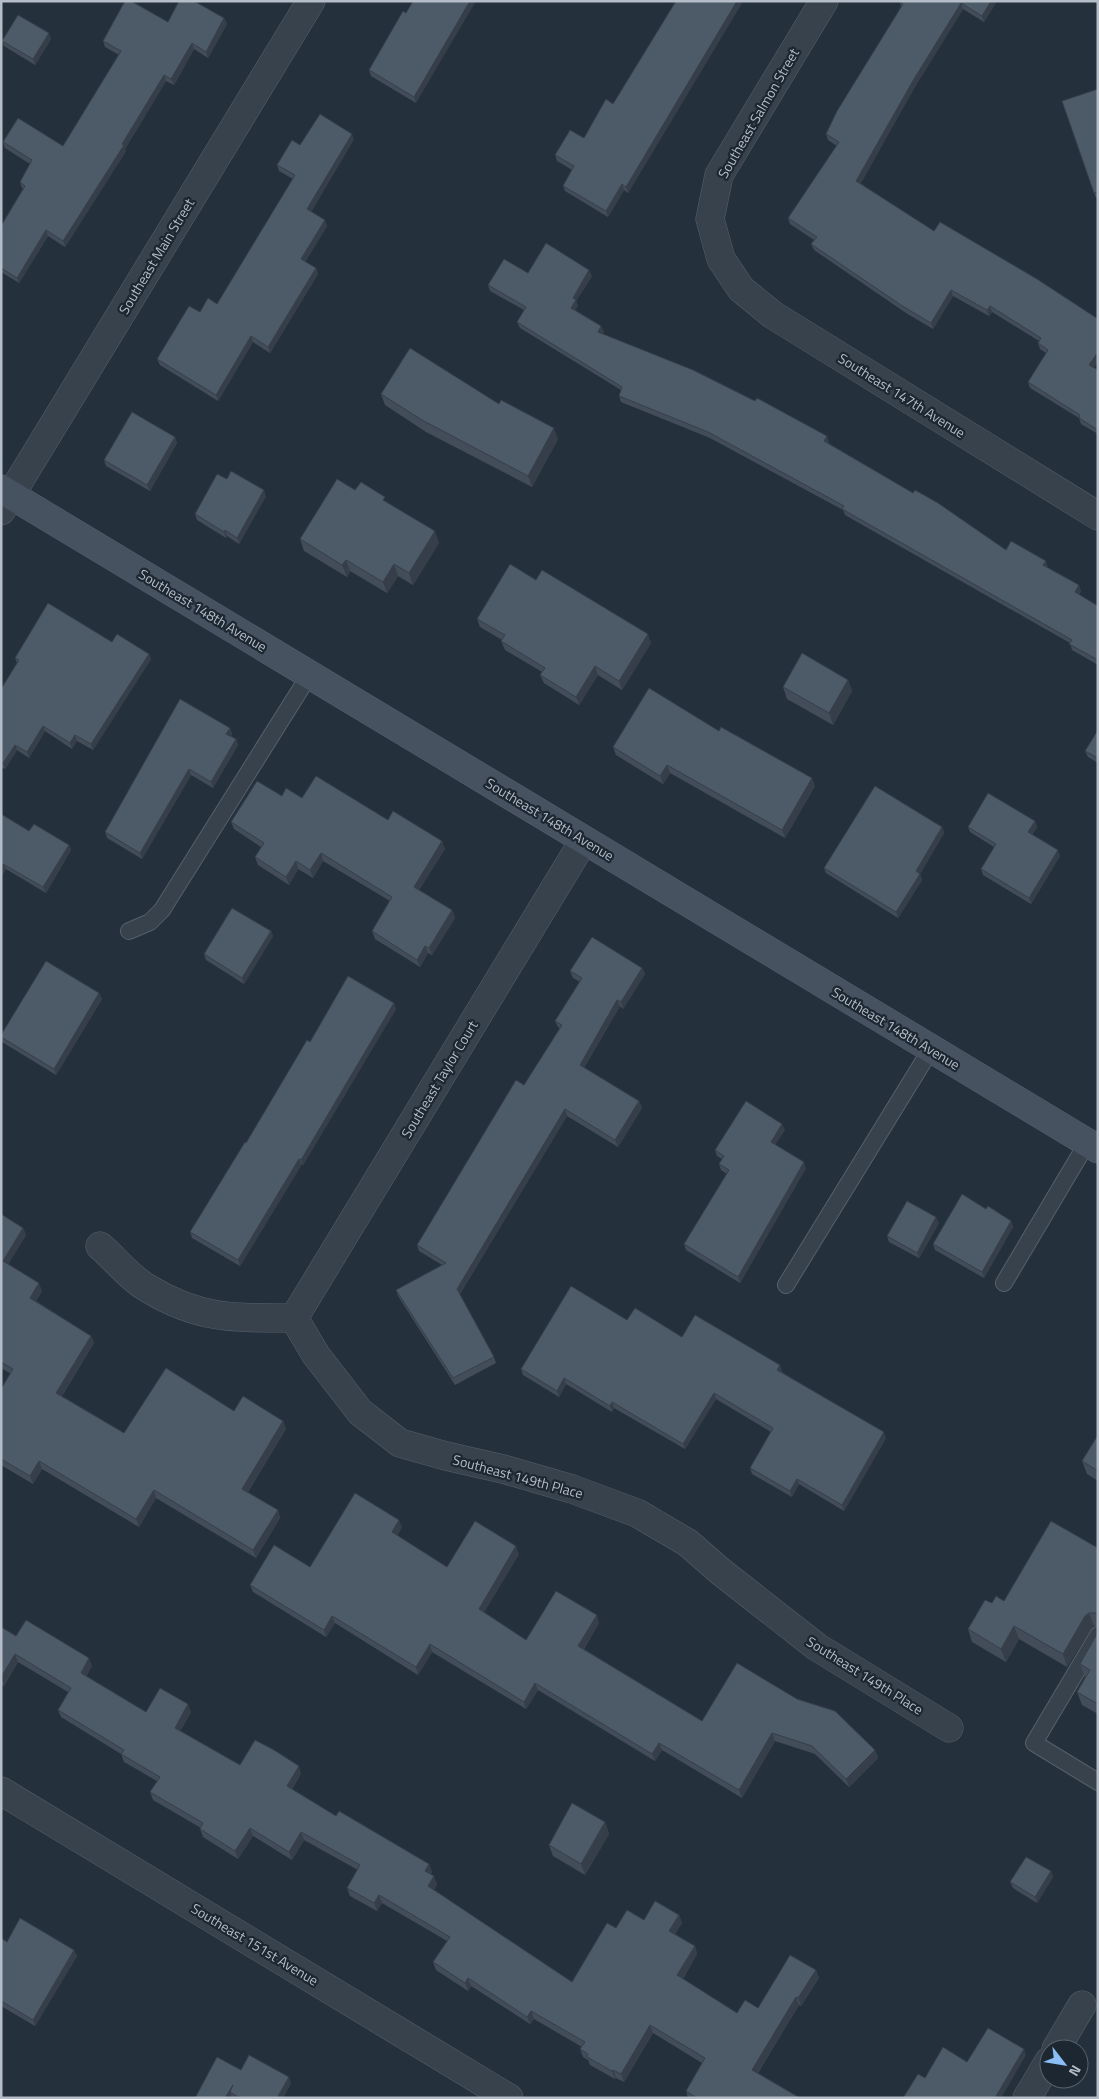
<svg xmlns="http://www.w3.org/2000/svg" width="1099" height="2099" viewBox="0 0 1099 2099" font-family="'Titillium Web',sans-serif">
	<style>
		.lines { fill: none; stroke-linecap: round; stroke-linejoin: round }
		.lane-casing { stroke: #56606b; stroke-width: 18 }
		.street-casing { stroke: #56606b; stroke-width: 29 }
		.secondary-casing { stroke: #56606b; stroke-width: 29 }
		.lane { stroke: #38424d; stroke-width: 16 }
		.street { stroke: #38424d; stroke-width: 28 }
		.secondary { stroke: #465260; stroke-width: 28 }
		.wall { fill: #424d59 }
		.shaded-wall { fill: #363f49 }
		.building { fill: #4d5a68; stroke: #363f49 }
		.labels { text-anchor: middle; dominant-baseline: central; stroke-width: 4.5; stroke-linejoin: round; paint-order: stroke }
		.street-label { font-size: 14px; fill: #b4bdc8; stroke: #1d2732 }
	</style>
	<rect width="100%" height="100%" fill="#24313d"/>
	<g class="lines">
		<defs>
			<g id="lane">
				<path d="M 129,931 L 150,922 L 162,910 L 310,674"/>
				<path d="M 1004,1283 L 1087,1143"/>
				<path d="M 786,1285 L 931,1049"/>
				<path d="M 1098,1635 L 1034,1743 L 1098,1782"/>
			</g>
			<g id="street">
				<path d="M 824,1 L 719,175 L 710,219 L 721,259 L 741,289 L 773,315 L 1098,516"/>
				<path d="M 1,511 L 311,1"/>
				<path d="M 100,1246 C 116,1260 131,1279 149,1289 C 200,1320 237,1318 294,1318"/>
				<path d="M 294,1318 L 316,1355 L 360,1412 L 400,1443 L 446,1456 L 503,1469 L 572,1489 L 637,1513 L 688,1543 L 720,1571 L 817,1647 L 949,1728"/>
				<path d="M 294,1318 L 584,840"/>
				<path d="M 1,1791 L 509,2098"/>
				<path d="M 1056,2049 L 1082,2005"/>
				<path d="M 1027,2098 L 1049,2061"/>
			</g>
			<path id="secondary" d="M 1,489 L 1098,1149"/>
		</defs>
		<use href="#lane" class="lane-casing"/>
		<use href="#street" class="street-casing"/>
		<use href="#secondary" class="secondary-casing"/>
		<use href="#lane" class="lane"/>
		<use href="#street" class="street"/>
		<use href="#secondary" class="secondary"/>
	</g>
	<g class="wall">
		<path d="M 676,1 L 743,1 L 628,193 L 624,190 L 608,217 L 565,191 L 563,186 L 572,170 L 557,161 L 555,155 L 584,138 L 613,104 Z"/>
		<path d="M 900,1 L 997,1 L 984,22 L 963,9 L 916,85 L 860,183 L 934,231 L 1098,319 L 1098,361 L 1094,368 L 1098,370 L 1098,434 L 1081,424 L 1079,418 L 1030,388 L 1028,382 L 1046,353 L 1040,349 L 1038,343 L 1039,341 L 992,312 L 989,316 L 953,296 L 933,329 L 906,313 L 814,250 L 811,244 L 814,240 L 790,224 L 788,218 L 837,146 L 828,140 L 826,134 L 901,7 Z"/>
		<path d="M 406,13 L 416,103 L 371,76 L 369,70 Z"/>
		<path d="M 224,18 L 227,24 L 208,58 L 194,49 L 174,85 L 166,81 L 125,149 L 126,151 L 65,247 L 48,236 L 19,283 L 1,272 L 1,226 L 23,189 L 22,188 L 20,182 L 30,164 L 5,148 L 3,142 L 63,146 L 119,55 L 105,47 L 103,41 L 168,22 Z"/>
		<path d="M 51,39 L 35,65 L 4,46 L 2,41 Z"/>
		<path d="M 1098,89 L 1098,198 L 1096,198 L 1062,101 Z"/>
		<path d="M 354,139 L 311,212 L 327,226 L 305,262 L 316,268 L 318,274 L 270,353 L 253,342 L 218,401 L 160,365 L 157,359 L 200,312 L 217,304 L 293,179 L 279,171 L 277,165 L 300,145 Z"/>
		<path d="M 528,273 L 592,276 L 576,301 L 578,306 L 575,310 L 601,326 L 604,332 L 602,334 L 829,442 L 828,443 L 1006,550 L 1048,567 L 1047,567 L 1081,591 L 1079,595 L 1098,606 L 1098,665 L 1072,650 L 1070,643 L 845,515 L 843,510 L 710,438 L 621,402 L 619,396 L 621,390 L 520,328 L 517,322 L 524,310 L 490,291 L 488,285 Z"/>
		<path d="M 381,394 L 499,404 L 558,439 L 532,487 L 426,432 L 385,405 Z"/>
		<path d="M 175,437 L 177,443 L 150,491 L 106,466 L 104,460 Z"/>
		<path d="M 355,490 L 387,502 L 439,543 L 413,585 L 398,576 L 387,593 L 350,571 L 347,577 L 304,551 L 300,539 Z"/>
		<path d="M 266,496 L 239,544 L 227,536 L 226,538 L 197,520 L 195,514 Z"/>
		<path d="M 536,580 L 651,643 L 622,690 L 598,675 L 579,705 L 544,683 L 540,675 L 542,672 L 505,650 L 501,641 L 502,640 L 480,627 L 477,619 Z"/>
		<path d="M 112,642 L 149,654 L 151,659 L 93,750 L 77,741 L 72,749 L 45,731 L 29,758 L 17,750 L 5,769 L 1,767 L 1,689 L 17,663 L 15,658 Z"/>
		<path d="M 848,680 L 852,691 L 833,725 L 787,699 L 783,687 Z"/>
		<path d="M 230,728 L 232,734 L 231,736 L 236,739 L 238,745 L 213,788 L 191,775 L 142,859 L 107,838 L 105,832 Z"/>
		<path d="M 1098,730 L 1098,763 L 1088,757 L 1085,751 Z"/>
		<path d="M 719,731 L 815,786 L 785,838 L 670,773 L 663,784 L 616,755 L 613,747 Z"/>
		<path d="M 282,796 L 302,798 L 388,820 L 445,849 L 419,890 L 452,910 L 455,918 L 432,955 L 428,953 L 420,967 L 375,939 L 372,931 L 390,901 L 323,861 L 313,878 L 298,869 L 289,885 L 258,865 L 255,857 L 261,847 L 234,829 L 231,822 Z"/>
		<path d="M 1,814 L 29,831 L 69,845 L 71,850 L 46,893 L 6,869 L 1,877 Z"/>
		<path d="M 1035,821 L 1037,827 L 1032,835 L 1060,856 L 1031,904 L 983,875 L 981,869 L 994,847 L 970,832 L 968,827 Z"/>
		<path d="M 942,827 L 944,833 L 920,874 L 922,880 L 898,918 L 826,873 L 824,868 Z"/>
		<path d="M 271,931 L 273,936 L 244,984 L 206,960 L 204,954 Z"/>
		<path d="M 642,968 L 645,974 L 623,1009 L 620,1006 L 584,1068 L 639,1101 L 642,1108 L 618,1147 L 567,1116 L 460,1294 L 494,1357 L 496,1363 L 455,1385 L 398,1296 L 396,1290 L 442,1265 L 419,1251 L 417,1245 L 524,1085 L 560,1028 L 558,1027 L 555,1021 L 580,982 L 573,978 L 570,971 Z"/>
		<path d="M 99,993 L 102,999 L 56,1075 L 2,1042 L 1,1040 L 1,1035 Z"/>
		<path d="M 396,1009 L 303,1165 L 302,1164 L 240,1266 L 192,1238 L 190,1232 L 310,1042 Z"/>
		<path d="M 785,1130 L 775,1144 L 806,1168 L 740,1283 L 686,1250 L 684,1244 L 727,1174 L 721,1170 L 719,1164 L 722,1159 L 717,1156 L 715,1150 Z"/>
		<path d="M 986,1209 L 1011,1221 L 1013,1227 L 984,1278 L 935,1250 L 933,1244 Z"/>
		<path d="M 1,1214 L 23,1228 L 26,1235 L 8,1264 L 42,1291 L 36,1301 L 91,1336 L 94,1343 L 62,1396 L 124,1433 L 234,1411 L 283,1421 L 286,1429 L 248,1492 L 278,1510 L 280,1518 L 256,1558 L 156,1498 L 139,1527 L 42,1469 L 33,1484 L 1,1465 L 1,1389 L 11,1374 L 1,1368 Z"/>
		<path d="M 939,1223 L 919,1258 L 889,1242 L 887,1236 Z"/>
		<path d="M 627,1320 L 682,1337 L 782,1371 L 782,1372 L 886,1438 L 844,1511 L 799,1484 L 792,1497 L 752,1474 L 750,1468 L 771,1432 L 716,1399 L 685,1449 L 614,1408 L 612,1412 L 566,1384 L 559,1397 L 523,1375 L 521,1369 Z"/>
		<path d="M 1098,1435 L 1098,1481 L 1087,1474 L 1082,1461 Z"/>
		<path d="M 402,1527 L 397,1536 L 447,1567 L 519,1554 L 484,1612 L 526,1640 L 599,1623 L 584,1649 L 702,1721 L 875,1750 L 878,1758 L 849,1787 L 815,1754 L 775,1741 L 742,1798 L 662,1750 L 655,1761 L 538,1690 L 526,1709 L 432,1652 L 418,1675 L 335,1623 L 326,1637 L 253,1592 L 250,1585 L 310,1567 Z"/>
		<path d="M 1098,1548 L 1098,1626 L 1094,1626 L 1090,1630 L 1067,1667 L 1019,1639 L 1006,1662 L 972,1642 L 968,1629 L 992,1603 L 1004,1601 Z"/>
		<path d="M 1,1627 L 16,1636 L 92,1666 L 86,1676 L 146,1712 L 191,1712 L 180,1731 L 240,1765 L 301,1774 L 292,1789 L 336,1816 L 429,1864 L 432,1872 L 431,1874 L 437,1884 L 434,1890 L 572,1982 L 616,1928 L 644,1920 L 679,1915 L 682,1923 L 675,1934 L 695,1946 L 697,1954 L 683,1979 L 737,2013 L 758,2008 L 816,1970 L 819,1978 L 801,2006 L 799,2005 L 758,2073 L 800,2098 L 688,2098 L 686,2091 L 702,2063 L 653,2033 L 624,2082 L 616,2078 L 615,2079 L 590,2065 L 588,2060 L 583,2057 L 580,2049 L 582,2047 L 534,2019 L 530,2024 L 471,1986 L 468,1991 L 436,1970 L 433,1962 L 447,1941 L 382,1903 L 377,1911 L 350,1896 L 347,1888 L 358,1870 L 304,1840 L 292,1860 L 253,1836 L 238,1859 L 203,1837 L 200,1829 L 201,1828 L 153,1800 L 150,1792 L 157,1781 L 124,1762 L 121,1754 L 61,1717 L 58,1710 L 68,1692 L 18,1662 L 4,1686 L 1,1684 Z"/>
		<path d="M 1098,1632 L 1098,1714 L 1082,1705 L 1077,1692 L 1085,1677 L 1080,1664 Z"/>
		<path d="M 605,1822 L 609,1834 L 585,1875 L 553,1856 L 549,1845 Z"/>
		<path d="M 1051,1871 L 1053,1877 L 1037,1903 L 1013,1888 L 1010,1882 Z"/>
		<path d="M 1,1938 L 7,1942 L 74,1950 L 77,1956 L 35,2026 L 1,2006 Z"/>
		<path d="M 241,2070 L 291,2083 L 283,2098 L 232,2098 L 232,2097 L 195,2098 Z"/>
	</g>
	<g class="shaded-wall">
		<path d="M 470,1 L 476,1 L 416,103 L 414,97 Z"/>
		<path d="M 737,1 L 743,1 L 628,193 L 626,187 Z"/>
		<path d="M 991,1 L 997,1 L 984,22 L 982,16 Z"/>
		<path d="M 961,3 L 963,9 L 916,85 L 859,187 L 856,181 L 914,79 Z"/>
		<path d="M 224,18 L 227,24 L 208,58 L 206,52 Z"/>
		<path d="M 49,33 L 51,39 L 35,65 L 33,59 Z"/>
		<path d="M 192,43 L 194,49 L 174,85 L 171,79 Z"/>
		<path d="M 164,75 L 166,81 L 125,149 L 126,151 L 65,247 L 63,241 Z"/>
		<path d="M 352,134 L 354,139 L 309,215 L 307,209 Z"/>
		<path d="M 622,184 L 624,190 L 608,217 L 606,211 Z"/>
		<path d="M 325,220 L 327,226 L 303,265 L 301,259 Z"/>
		<path d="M 46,230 L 48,236 L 19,283 L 17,278 Z"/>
		<path d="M 316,268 L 318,274 L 270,353 L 268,347 Z"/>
		<path d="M 589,270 L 592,276 L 576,301 L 578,306 L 573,314 L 571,308 L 573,298 Z"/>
		<path d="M 951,290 L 953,296 L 933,329 L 931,323 Z"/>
		<path d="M 990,306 L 992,312 L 989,316 L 987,310 Z"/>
		<path d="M 601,326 L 604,332 L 600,338 L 598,332 Z"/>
		<path d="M 251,336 L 253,342 L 218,401 L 216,395 Z"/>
		<path d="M 1098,352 L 1098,361 L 1092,371 L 1089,365 Z"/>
		<path d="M 554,428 L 558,439 L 532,487 L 528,476 Z"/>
		<path d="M 827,436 L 829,442 L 826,447 L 824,441 Z"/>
		<path d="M 175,437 L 177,443 L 150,491 L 147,485 Z"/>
		<path d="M 264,490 L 266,496 L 239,544 L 237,538 Z"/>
		<path d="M 225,530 L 227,536 L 226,538 L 224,532 Z"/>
		<path d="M 435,531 L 439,543 L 413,585 L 409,573 Z"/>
		<path d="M 346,560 L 350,571 L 347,577 L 342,565 Z"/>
		<path d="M 1046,561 L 1048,567 L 1045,571 L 1043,565 Z"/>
		<path d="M 394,564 L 398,576 L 387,593 L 383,582 Z"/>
		<path d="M 1079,585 L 1081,591 L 1077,598 L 1075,592 Z"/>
		<path d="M 648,634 L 651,643 L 622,690 L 619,681 Z"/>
		<path d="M 149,654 L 151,659 L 93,750 L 91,744 Z"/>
		<path d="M 595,666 L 598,675 L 579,705 L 576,697 Z"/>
		<path d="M 848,680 L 852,691 L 833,725 L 829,713 Z"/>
		<path d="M 43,726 L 45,731 L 29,758 L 27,752 Z"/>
		<path d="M 230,728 L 232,734 L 229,739 L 226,734 Z"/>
		<path d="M 75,735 L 77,741 L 72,749 L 70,743 Z"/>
		<path d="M 236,739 L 238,745 L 213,788 L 211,782 Z"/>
		<path d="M 15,745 L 17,750 L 5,769 L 3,763 Z"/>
		<path d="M 667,765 L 670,773 L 663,784 L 660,776 Z"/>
		<path d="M 189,769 L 191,775 L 142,859 L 140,853 Z"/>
		<path d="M 812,778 L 815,786 L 785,838 L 782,830 Z"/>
		<path d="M 1035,821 L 1037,827 L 1030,838 L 1028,832 Z"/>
		<path d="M 942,827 L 944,833 L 920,874 L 922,880 L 898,918 L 896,912 L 916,871 Z"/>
		<path d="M 442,841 L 445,849 L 416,895 L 414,887 Z"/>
		<path d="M 69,845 L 71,850 L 46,893 L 43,887 Z"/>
		<path d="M 1058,850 L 1060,856 L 1031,904 L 1029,898 Z"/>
		<path d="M 321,853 L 323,861 L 313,878 L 310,870 Z"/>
		<path d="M 296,861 L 298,869 L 289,885 L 286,877 Z"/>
		<path d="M 3,864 L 6,869 L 1,877 L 1,867 Z"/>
		<path d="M 452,910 L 455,918 L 432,955 L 429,948 Z"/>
		<path d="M 271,931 L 273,936 L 244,984 L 242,978 Z"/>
		<path d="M 425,946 L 428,953 L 420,967 L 417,960 Z"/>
		<path d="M 642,968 L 645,974 L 623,1009 L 621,1002 Z"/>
		<path d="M 99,993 L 102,999 L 56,1075 L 54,1069 Z"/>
		<path d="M 617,1000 L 620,1006 L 582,1071 L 580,1065 Z"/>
		<path d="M 394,1003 L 396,1009 L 303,1165 L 301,1160 Z"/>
		<path d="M 639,1101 L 642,1108 L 618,1147 L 615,1140 Z"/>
		<path d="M 565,1109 L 567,1116 L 459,1295 L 457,1289 Z"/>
		<path d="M 782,1124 L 785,1130 L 773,1148 L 771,1142 Z"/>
		<path d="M 299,1159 L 302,1164 L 240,1266 L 238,1260 Z"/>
		<path d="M 804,1162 L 806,1168 L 740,1283 L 738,1277 Z"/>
		<path d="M 936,1217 L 939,1223 L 919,1258 L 917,1253 Z"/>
		<path d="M 1011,1221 L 1013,1227 L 984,1278 L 982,1272 Z"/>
		<path d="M 23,1228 L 26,1235 L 6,1268 L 3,1261 Z"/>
		<path d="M 39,1283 L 42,1291 L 33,1305 L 30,1298 Z"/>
		<path d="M 91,1336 L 94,1343 L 59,1400 L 56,1393 Z"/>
		<path d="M 780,1365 L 782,1371 L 780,1376 L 777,1370 Z"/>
		<path d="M 564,1378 L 566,1384 L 559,1397 L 557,1391 Z"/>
		<path d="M 714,1393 L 716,1399 L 685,1449 L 683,1444 Z"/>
		<path d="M 612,1402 L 614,1408 L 612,1412 L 610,1406 Z"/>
		<path d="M 283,1421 L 286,1429 L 245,1496 L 242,1489 Z"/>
		<path d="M 884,1432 L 886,1438 L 844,1511 L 842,1505 Z"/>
		<path d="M 39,1461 L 42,1469 L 33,1484 L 30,1476 Z"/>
		<path d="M 797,1479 L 799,1484 L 792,1497 L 790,1491 Z"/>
		<path d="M 154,1490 L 156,1498 L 139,1527 L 136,1519 Z"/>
		<path d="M 278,1510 L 280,1518 L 256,1558 L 253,1550 Z"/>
		<path d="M 399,1520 L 402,1527 L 394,1540 L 392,1532 Z"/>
		<path d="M 516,1546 L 519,1554 L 482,1616 L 479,1609 Z"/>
		<path d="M 1089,1613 L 1094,1626 L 1090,1630 L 1067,1667 L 1063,1654 L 1085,1616 Z"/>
		<path d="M 597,1615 L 599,1623 L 581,1653 L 578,1646 Z"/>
		<path d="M 332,1616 L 335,1623 L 326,1637 L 324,1630 Z"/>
		<path d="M 1014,1626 L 1019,1639 L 1006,1662 L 1001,1649 Z"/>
		<path d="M 430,1644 L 432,1652 L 418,1675 L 416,1667 Z"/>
		<path d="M 15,1654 L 18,1662 L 4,1686 L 1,1677 Z"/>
		<path d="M 89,1658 L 92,1666 L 84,1681 L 81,1673 Z"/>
		<path d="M 535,1683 L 538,1690 L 526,1709 L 524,1702 Z"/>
		<path d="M 188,1704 L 191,1712 L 178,1736 L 175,1728 Z"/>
		<path d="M 772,1733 L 775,1741 L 742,1798 L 739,1790 Z"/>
		<path d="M 659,1743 L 662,1750 L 655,1761 L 652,1754 Z"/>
		<path d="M 875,1750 L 878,1758 L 849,1787 L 846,1779 Z"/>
		<path d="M 299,1766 L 301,1774 L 289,1793 L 287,1786 Z"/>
		<path d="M 605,1822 L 609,1834 L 585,1875 L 581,1864 Z"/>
		<path d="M 250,1828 L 253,1836 L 238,1859 L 235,1851 Z"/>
		<path d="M 301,1832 L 304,1840 L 292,1860 L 289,1852 Z"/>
		<path d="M 429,1864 L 432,1872 L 428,1879 L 425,1871 Z"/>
		<path d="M 1051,1871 L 1053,1877 L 1037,1903 L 1035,1897 Z"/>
		<path d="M 434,1876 L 437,1884 L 431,1894 L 428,1886 Z"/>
		<path d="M 379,1895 L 382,1903 L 377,1911 L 374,1903 Z"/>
		<path d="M 679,1915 L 682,1923 L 672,1938 L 669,1931 Z"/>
		<path d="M 695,1946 L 697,1954 L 680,1983 L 677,1975 Z"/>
		<path d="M 74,1950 L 77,1956 L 35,2026 L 33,2020 Z"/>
		<path d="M 816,1970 L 819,1978 L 801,2006 L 798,1998 Z"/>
		<path d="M 468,1978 L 471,1986 L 468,1991 L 465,1983 Z"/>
		<path d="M 796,1997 L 799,2005 L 755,2077 L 752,2070 Z"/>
		<path d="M 531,2011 L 534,2019 L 530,2024 L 527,2017 Z"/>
		<path d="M 650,2025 L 653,2033 L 624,2082 L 621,2074 Z"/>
		<path d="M 1024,2049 L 1026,2055 L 1001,2098 L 995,2098 Z"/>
		<path d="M 613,2070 L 616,2078 L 615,2079 L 612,2071 Z"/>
		<path d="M 289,2077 L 291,2083 L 283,2098 L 277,2098 Z"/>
		<path d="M 233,2085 L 230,2092 L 232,2097 L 231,2098 L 225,2098 Z"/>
	</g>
	<g class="building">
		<path d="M 125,1 L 131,1 L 168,22 L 179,1 L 194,1 L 224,18 L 206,52 L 192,43 L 171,79 L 164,75 L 122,144 L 124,145 L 63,241 L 46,230 L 17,278 L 1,268 L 1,226 L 25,186 L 20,182 L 32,160 L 3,142 L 18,118 L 63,146 L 121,51 L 103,41 Z"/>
		<path d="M 413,1 L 470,1 L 414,97 L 369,70 L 403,11 L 406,13 Z"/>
		<path d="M 676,1 L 737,1 L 626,187 L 622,184 L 606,211 L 563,186 L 574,166 L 555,155 L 570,130 L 584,138 L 606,99 L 613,104 Z"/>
		<path d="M 900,1 L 991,1 L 982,16 L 961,3 L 914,79 L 856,181 L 934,231 L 940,222 L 1037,279 L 1098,319 L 1098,352 L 1089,365 L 1098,370 L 1098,430 L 1079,418 L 1080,415 L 1028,382 L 1048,350 L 1038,343 L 1041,338 L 990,306 L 987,310 L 951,290 L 931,323 L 904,307 L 811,244 L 817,237 L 788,218 L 839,142 L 826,134 L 837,111 L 903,4 Z"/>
		<path d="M 18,15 L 49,33 L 33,59 L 2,41 Z"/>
		<path d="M 1098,89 L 1098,191 L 1094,193 L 1062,101 Z"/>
		<path d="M 320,114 L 352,134 L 307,209 L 325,220 L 301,259 L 316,268 L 268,347 L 251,336 L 216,395 L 157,359 L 189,306 L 200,312 L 208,298 L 217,304 L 295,175 L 277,165 L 292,140 L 300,145 Z"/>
		<path d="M 546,243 L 589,270 L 573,298 L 576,300 L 571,308 L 601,326 L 598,332 L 693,370 L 755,401 L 757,398 L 827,436 L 824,441 L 913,493 L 915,490 L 938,503 L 1006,550 L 1011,541 L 1046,561 L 1043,565 L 1079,585 L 1075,592 L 1098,606 L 1098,660 L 1069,644 L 1072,640 L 842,509 L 844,506 L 708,432 L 619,396 L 622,387 L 517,322 L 526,307 L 488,285 L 504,259 L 528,273 Z"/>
		<path d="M 410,348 L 499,404 L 501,400 L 554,428 L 528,476 L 422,420 L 381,394 Z"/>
		<path d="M 132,412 L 175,437 L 147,485 L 104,460 Z"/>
		<path d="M 231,471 L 264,490 L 237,538 L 225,530 L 224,532 L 195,514 L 217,474 L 227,479 Z"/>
		<path d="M 337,479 L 355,490 L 361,482 L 385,497 L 383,500 L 435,531 L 409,573 L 394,564 L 383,582 L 346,560 L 342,565 L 300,539 Z"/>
		<path d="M 510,564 L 536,580 L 542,570 L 648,634 L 619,681 L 595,666 L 576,697 L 540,675 L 545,668 L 501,641 L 505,635 L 477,619 Z"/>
		<path d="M 48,603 L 112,642 L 117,634 L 149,654 L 91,744 L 75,735 L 70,743 L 43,726 L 27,752 L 15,745 L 3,763 L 1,762 L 1,689 L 19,660 L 15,658 Z"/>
		<path d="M 802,653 L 848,680 L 829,713 L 783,687 Z"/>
		<path d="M 649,688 L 719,731 L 721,727 L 812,778 L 782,830 L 667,765 L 660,776 L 613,747 Z"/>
		<path d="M 180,699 L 230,728 L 226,734 L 236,739 L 211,782 L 189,769 L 140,853 L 105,832 Z"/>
		<path d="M 1098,730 L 1098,758 L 1085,751 Z"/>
		<path d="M 316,776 L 388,820 L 393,811 L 442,841 L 414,887 L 452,910 L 429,948 L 425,946 L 417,960 L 372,931 L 392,897 L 321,853 L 310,870 L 296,861 L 286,877 L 255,857 L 264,843 L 231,822 L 257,781 L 282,796 L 286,788 L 302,798 Z"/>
		<path d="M 875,786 L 942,827 L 916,871 L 920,874 L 896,912 L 824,868 Z"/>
		<path d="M 988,793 L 1035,821 L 1028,832 L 1058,850 L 1029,898 L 981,869 L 996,844 L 968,827 Z"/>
		<path d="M 1,814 L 29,831 L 34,824 L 69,845 L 43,887 L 3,864 L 1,867 Z"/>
		<path d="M 232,908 L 271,931 L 242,978 L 204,954 Z"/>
		<path d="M 592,937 L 642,968 L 621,1002 L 617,1000 L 580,1065 L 639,1101 L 615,1140 L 565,1109 L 457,1289 L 494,1357 L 453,1378 L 396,1290 L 446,1263 L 417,1245 L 516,1080 L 524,1085 L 562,1025 L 555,1021 L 582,978 L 570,971 Z"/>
		<path d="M 46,961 L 99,993 L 54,1069 L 1,1037 L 1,1035 Z"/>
		<path d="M 348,976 L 394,1003 L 301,1160 L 299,1159 L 238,1260 L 190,1232 L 245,1142 L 246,1143 L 307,1040 L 310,1042 Z"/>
		<path d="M 746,1101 L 782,1124 L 771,1142 L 804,1162 L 738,1277 L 684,1244 L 729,1170 L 719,1164 L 724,1156 L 715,1150 Z"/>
		<path d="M 962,1194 L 986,1209 L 988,1206 L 1011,1221 L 982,1272 L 933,1244 Z"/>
		<path d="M 907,1201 L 936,1217 L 917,1253 L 887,1236 Z"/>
		<path d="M 1,1214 L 23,1228 L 3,1261 L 39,1283 L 30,1298 L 91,1336 L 56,1393 L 124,1433 L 166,1368 L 234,1411 L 243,1396 L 283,1421 L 242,1489 L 278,1510 L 253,1550 L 154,1490 L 136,1519 L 39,1461 L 30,1476 L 1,1459 L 1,1389 L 13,1369 L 1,1362 Z"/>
		<path d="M 571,1286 L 627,1320 L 635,1308 L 682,1337 L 695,1315 L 780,1365 L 777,1370 L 884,1432 L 842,1505 L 797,1479 L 790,1491 L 750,1468 L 773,1428 L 714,1393 L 683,1444 L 612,1402 L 610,1406 L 564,1378 L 557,1391 L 521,1369 Z"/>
		<path d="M 1098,1435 L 1098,1471 L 1082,1461 Z"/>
		<path d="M 355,1493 L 399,1520 L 392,1532 L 447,1567 L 475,1521 L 516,1546 L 479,1609 L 526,1640 L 556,1591 L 597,1615 L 578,1646 L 702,1721 L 737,1663 L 797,1699 L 835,1711 L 875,1750 L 846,1779 L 812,1746 L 772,1733 L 739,1790 L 659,1743 L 652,1754 L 535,1683 L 524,1702 L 430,1644 L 416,1667 L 332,1616 L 324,1630 L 250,1585 L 274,1545 L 310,1567 Z"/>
		<path d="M 1051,1521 L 1098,1548 L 1098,1613 L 1089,1613 L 1085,1616 L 1063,1654 L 1014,1626 L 1001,1649 L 968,1629 L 985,1600 L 992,1603 L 996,1596 L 1004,1601 Z"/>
		<path d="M 26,1620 L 89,1658 L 81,1673 L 146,1712 L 160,1688 L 188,1704 L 175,1728 L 240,1765 L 255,1740 L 274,1750 L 299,1766 L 287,1786 L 336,1816 L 339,1811 L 429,1864 L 425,1871 L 434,1876 L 428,1886 L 572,1982 L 607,1923 L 616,1928 L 627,1910 L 644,1920 L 655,1901 L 679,1915 L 669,1931 L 695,1946 L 677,1975 L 737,2013 L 745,2000 L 758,2008 L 790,1955 L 816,1970 L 798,1998 L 796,1997 L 752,2070 L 800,2098 L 697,2098 L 686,2091 L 705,2058 L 650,2025 L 621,2074 L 613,2070 L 612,2071 L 587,2057 L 588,2054 L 580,2049 L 585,2042 L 531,2011 L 527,2017 L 468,1978 L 465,1983 L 433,1962 L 450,1937 L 379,1895 L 374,1903 L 347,1888 L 360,1865 L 301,1832 L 289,1852 L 250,1828 L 235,1851 L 200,1829 L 203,1823 L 150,1792 L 160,1777 L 121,1754 L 124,1750 L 58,1710 L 71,1688 L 15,1654 L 1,1677 L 1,1627 L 16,1636 Z"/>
		<path d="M 1098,1632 L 1098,1704 L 1077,1692 L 1090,1670 L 1080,1664 Z"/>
		<path d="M 572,1803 L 605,1822 L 581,1864 L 549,1845 Z"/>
		<path d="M 1026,1857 L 1051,1871 L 1035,1897 L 1010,1882 Z"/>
		<path d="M 20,1918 L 74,1950 L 33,2020 L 1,2001 L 1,1938 L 7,1942 Z"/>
		<path d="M 988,2028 L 1024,2049 L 995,2098 L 903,2098 L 918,2074 L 925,2078 L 943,2047 L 967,2062 Z"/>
		<path d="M 249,2055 L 289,2077 L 277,2098 L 240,2098 L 230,2092 L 233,2085 L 225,2098 L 195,2098 L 217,2057 L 241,2070 Z"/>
	</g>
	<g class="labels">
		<g class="street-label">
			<text transform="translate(758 113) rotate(-60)">Southeast Salmon Street</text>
			<text transform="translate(156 256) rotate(-59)">Southeast Main Street</text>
			<text transform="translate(902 395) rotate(32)">Southeast 147th Avenue</text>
			<text transform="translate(203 610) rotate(31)">Southeast 148th Avenue</text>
			<text transform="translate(550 819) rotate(31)">Southeast 148th Avenue</text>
			<text transform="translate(896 1028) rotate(31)">Southeast 148th Avenue</text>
			<text transform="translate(439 1079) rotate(-59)">Southeast Taylor Court</text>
			<text transform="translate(518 1476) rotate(15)">Southeast 149th Place</text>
			<text transform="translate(865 1675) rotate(32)">Southeast 149th Place</text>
			<text transform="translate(255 1944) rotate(31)">Southeast 151st Avenue</text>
		</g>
	</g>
	<rect width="1099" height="2099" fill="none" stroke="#b4bdc8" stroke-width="5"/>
	<g transform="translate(1064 2064) rotate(121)"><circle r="24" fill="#1d2732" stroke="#59636e"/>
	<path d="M0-4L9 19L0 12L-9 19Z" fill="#8bbdf6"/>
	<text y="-8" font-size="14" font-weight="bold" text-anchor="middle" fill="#b4bdc8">N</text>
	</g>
</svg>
